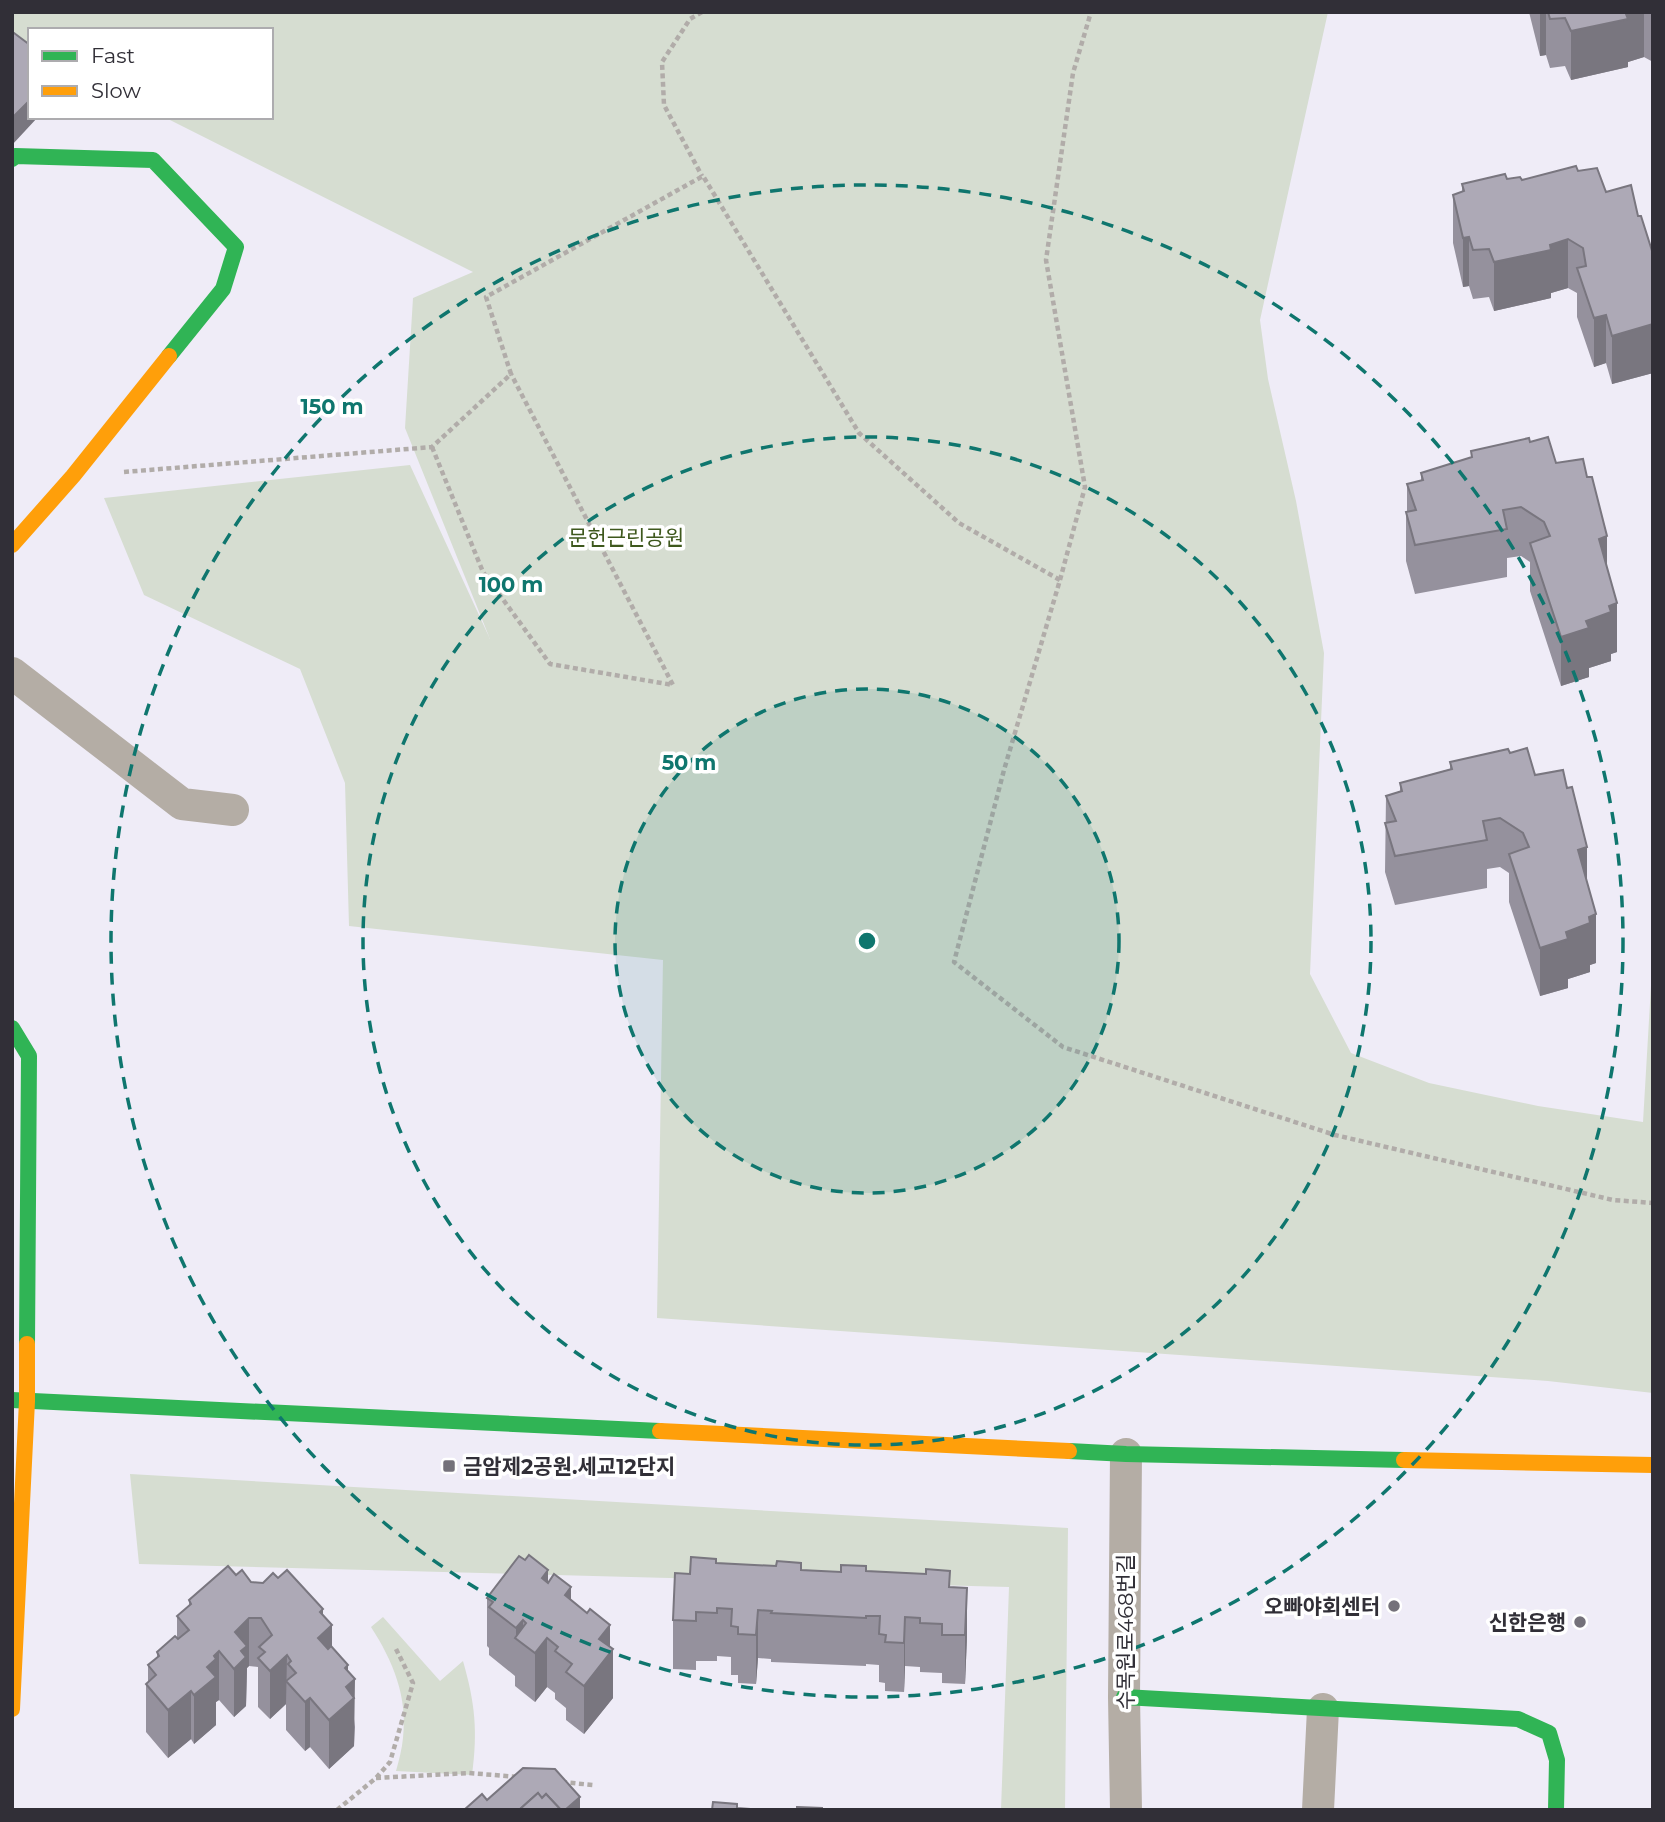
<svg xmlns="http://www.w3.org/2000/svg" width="1665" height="1822" viewBox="0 0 1665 1822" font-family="Montserrat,'Noto Sans KR',sans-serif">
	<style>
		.green { fill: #d6ddd1 }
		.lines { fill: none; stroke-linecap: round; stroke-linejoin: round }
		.path { stroke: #b1aca9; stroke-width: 4.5; stroke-dasharray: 5 3.5; stroke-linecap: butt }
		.street { stroke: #b4ada5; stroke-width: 32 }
		.fast { stroke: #30b455; stroke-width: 16 }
		.slow { stroke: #ff9f0a; stroke-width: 16 }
		.wall { fill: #95919d }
		.shaded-wall { fill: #79767f }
		.building { fill: #ada9b6; stroke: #79767f; stroke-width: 2 }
		.ring { fill: none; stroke: #0f766e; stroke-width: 3.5; stroke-dasharray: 12 9 }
		.poi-dot { fill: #74717a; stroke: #fff; stroke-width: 2.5 }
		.labels { text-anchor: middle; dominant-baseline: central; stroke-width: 7; stroke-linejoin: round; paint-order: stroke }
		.park-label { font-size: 21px; fill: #3e581d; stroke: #fff }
		.poi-label { font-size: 21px; font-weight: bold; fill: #312f37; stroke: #fff; text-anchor: end }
		.street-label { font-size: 21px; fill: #312f37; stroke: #fff }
		.centre { fill: #0f766e; stroke: #fff; stroke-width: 3.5 }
		.ring-label { font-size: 21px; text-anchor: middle; font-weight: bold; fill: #0f766e; stroke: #fff; stroke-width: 7; stroke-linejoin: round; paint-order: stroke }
	</style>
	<rect width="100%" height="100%" fill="#efecf7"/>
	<g class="green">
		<path d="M 12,12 L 1328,12 L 1260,320 L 1268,379 L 1296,501 L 1324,653 L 1310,974 L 1351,1053 L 1429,1083 L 1538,1106 L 1643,1122 L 1653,952 L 1653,1393 L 1548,1381 L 657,1318 L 663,960 L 349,926 L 345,783 L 300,669 L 144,595 L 104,498 L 410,465 L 490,639 L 405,428 L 413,298 L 473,272 L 164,117 L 271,117 L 271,30 L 30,30 L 30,59 L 12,59 Z"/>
		<path d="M 130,1474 L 1068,1528 L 1065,1810 L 1001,1810 L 1009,1587 L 139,1564 Z"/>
		<path d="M 383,1617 L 440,1681 L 463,1661 C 475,1703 478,1731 472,1775 L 396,1771 C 399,1760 402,1749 403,1738 C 408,1697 393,1661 371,1627 Z"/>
	</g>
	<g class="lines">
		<g class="path">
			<path d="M 702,12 L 690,19 L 662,62 L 664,105 L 702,176"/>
			<path d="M 432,447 L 483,572 L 550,664 L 673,685 L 511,374"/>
			<path d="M 124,472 L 432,447 L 511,374 L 486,297 L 703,176 L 859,433 L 959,523 L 1060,580 L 1004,770 L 954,962 L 1063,1047 L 1335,1135 L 1613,1200 L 1653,1203"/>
			<path d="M 1060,580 L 1085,487 L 1046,260 L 1073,73 L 1091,12"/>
			<path d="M 376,1778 L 469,1773 L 519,1777"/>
			<path d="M 562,1782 L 593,1785"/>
			<path d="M 337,1810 L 376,1778 L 390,1762 L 413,1683 L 395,1647"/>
		</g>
		<g class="street">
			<path d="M 12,673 L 182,804 L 233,810"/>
			<path d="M 1126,1810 L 1124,1697 L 1126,1454"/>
			<path d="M 1318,1810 L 1323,1709"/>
		</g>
		<g class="fast">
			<path d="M 12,159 L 15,156 L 153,160 L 236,247 L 223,289 L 169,356"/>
			<path d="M 12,1028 L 29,1056 L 27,1344"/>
			<path d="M 12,1400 L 660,1431"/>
			<path d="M 1069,1451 L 1126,1454 L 1404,1460"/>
			<path d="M 1124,1697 L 1518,1719 L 1549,1733 L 1557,1760 L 1556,1810"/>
		</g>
		<g class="slow">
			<path d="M 12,545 L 73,476 L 169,356"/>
			<path d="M 660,1431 L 1069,1451"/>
			<path d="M 1404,1460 L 1653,1465"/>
			<path d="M 12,1709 L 27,1401 L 27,1344"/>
		</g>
	</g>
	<g class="wall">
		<path d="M 1529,12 L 1653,12 L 1653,62 L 1644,57 L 1628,62 L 1628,67 L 1571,80 L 1565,66 L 1550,68 L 1546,55 L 1540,56 Z"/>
		<path d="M 1578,171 L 1638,216 L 1653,254 L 1653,373 L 1612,384 L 1606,363 L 1594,367 L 1577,317 L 1577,293 L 1568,288 L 1551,293 L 1551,298 L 1494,311 L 1489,297 L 1473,299 L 1469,286 L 1463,287 L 1453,243 L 1453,195 L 1462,192 L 1462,184 L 1507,179 L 1522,180 Z"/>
		<path d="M 1530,442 L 1556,463 L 1607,570 L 1617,652 L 1611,654 L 1611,661 L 1589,668 L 1589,677 L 1561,686 L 1530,591 L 1530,562 L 1521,556 L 1507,558 L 1507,577 L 1415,594 L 1406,561 L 1406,512 L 1407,512 L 1407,484 L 1421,481 L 1421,473 L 1471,458 L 1471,451 Z"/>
		<path d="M 1510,753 L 1535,775 L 1587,881 L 1596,963 L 1590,965 L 1590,972 L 1568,979 L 1568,988 L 1540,996 L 1509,902 L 1509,873 L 1500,867 L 1487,869 L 1487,888 L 1395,905 L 1385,872 L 1386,796 L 1400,792 L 1400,783 L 1450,769 L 1450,762 Z"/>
		<path d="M 716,1563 L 801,1570 L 841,1572 L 866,1571 L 950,1587 L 967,1637 L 965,1684 L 942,1683 L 942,1673 L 920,1672 L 920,1667 L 905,1666 L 904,1692 L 885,1691 L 885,1683 L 879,1682 L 879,1665 L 866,1664 L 866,1666 L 771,1662 L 771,1659 L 758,1658 L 756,1684 L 738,1683 L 738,1675 L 731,1675 L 731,1657 L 717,1656 L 717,1661 L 696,1661 L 696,1670 L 673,1669 L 673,1620 Z"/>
		<path d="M 236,1575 L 251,1582 L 263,1583 L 278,1578 L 323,1615 L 332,1647 L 348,1671 L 355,1727 L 354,1746 L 329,1769 L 310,1747 L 305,1751 L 286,1730 L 286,1704 L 270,1719 L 258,1707 L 258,1667 L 249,1666 L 247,1668 L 246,1706 L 234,1717 L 219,1700 L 216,1702 L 216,1725 L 194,1744 L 191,1739 L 168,1758 L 146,1732 L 146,1684 L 148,1682 L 148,1665 L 157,1658 L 157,1652 L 177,1638 L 177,1616 L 189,1606 L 189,1600 Z"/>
		<path d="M 548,1582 L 571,1600 L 610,1647 L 613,1698 L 584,1734 L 566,1720 L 566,1708 L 555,1699 L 555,1693 L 547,1687 L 535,1702 L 515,1686 L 515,1676 L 489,1655 L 489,1648 L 487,1646 L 487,1598 Z"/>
	</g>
	<g class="shaded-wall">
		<path d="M 1540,12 L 1546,12 L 1546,55 L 1540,56 Z"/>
		<path d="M 1632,12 L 1644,12 L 1644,57 L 1628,62 L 1628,67 L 1571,80 L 1571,31 Z"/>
		<path d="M 30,100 L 30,117 L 38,117 L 12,145 L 12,118 Z"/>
		<path d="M 1469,237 L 1469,286 L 1463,287 L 1463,238 Z"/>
		<path d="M 1568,239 L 1568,288 L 1551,293 L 1551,298 L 1494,311 L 1494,262 Z"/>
		<path d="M 1606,315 L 1606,363 L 1594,367 L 1594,318 Z"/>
		<path d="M 1653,324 L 1653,373 L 1612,384 L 1612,336 Z"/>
		<path d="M 1607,536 L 1607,584 L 1599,539 Z"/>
		<path d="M 1617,603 L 1617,652 L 1611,654 L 1611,661 L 1589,668 L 1589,677 L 1561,686 L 1561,637 L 1609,606 Z"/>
		<path d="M 1587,847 L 1587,895 L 1578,850 Z"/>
		<path d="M 1596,914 L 1596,963 L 1590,965 L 1590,972 L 1568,979 L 1568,988 L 1540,996 L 1540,948 L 1589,917 Z"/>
		<path d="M 548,1570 L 548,1618 L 542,1578 Z"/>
		<path d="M 571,1587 L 571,1636 L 565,1595 Z"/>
		<path d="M 967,1588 L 967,1637 L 965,1684 L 965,1635 Z"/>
		<path d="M 323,1609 L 323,1634 L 332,1625 L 332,1674 L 318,1638 L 320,1612 Z"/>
		<path d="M 758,1610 L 758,1658 L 756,1684 L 756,1635 Z"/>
		<path d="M 905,1617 L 905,1666 L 904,1692 L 904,1643 Z"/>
		<path d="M 249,1618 L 249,1666 L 247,1668 L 246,1706 L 234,1717 L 234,1669 L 235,1632 Z"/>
		<path d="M 523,1620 L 523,1643 L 516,1638 L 516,1628 Z"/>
		<path d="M 610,1625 L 610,1653 L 613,1649 L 613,1698 L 584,1734 L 584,1686 L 599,1639 Z"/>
		<path d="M 547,1638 L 547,1687 L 535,1702 L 535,1653 Z"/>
		<path d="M 219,1651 L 219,1700 L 216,1702 L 216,1725 L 194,1744 L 194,1695 L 207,1667 L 214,1656 Z"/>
		<path d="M 287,1655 L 286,1704 L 270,1719 L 270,1671 Z"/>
		<path d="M 348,1665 L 348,1685 L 355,1679 L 354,1746 L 329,1769 L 329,1720 L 345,1668 Z"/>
		<path d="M 191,1691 L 191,1739 L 168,1758 L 168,1710 Z"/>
		<path d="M 310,1698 L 310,1747 L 305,1751 L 305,1702 Z"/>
		<path d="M 580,1797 L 580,1810 L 565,1810 Z"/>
	</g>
	<g class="building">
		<path d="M 1548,12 L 1632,12 L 1626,14 L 1628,19 L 1571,31 L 1565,18 L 1550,19 Z"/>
		<path d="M 12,33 L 14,33 L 30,45 L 30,100 L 12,118 Z"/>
		<path d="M 1576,166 L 1578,171 L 1597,168 L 1606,192 L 1631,185 L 1638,216 L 1641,216 L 1653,254 L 1653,324 L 1612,336 L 1606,315 L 1594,318 L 1577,268 L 1586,266 L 1583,248 L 1568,239 L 1550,245 L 1551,250 L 1494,262 L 1489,249 L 1473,250 L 1469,237 L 1463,238 L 1453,195 L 1464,191 L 1462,184 L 1505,174 L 1507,179 L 1520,177 L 1522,180 Z"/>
		<path d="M 1548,437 L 1556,463 L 1583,459 L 1587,477 L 1592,477 L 1607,536 L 1599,539 L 1617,603 L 1609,606 L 1611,612 L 1586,621 L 1589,628 L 1561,637 L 1530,543 L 1550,536 L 1544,522 L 1521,507 L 1503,510 L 1507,529 L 1415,545 L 1406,512 L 1416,510 L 1407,484 L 1423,480 L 1421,473 L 1472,457 L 1471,451 L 1529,438 L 1530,442 Z"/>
		<path d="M 1527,748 L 1535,775 L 1563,770 L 1567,788 L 1572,787 L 1587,847 L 1578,850 L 1596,914 L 1589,917 L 1590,923 L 1566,932 L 1568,939 L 1540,948 L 1509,854 L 1529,847 L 1523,833 L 1500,818 L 1483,821 L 1487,840 L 1395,856 L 1385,823 L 1396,821 L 1386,796 L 1402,791 L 1400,783 L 1452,769 L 1450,762 L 1508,749 L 1510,753 Z"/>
		<path d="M 529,1555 L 548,1570 L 542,1578 L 548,1583 L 554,1574 L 571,1587 L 565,1595 L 587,1613 L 590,1609 L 610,1625 L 599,1639 L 613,1649 L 584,1686 L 566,1672 L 572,1664 L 555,1651 L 558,1647 L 547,1638 L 535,1653 L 515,1638 L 526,1623 L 523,1620 L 516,1628 L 489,1607 L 493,1602 L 487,1598 L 519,1556 L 525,1560 Z"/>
		<path d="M 691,1557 L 716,1559 L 716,1563 L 776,1566 L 777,1561 L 801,1563 L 801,1570 L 841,1572 L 841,1565 L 866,1566 L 866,1571 L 926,1574 L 926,1569 L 950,1571 L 949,1587 L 967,1588 L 965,1635 L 942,1635 L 942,1624 L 920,1623 L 920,1618 L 905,1617 L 904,1643 L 885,1642 L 886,1635 L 879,1634 L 880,1616 L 866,1616 L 866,1618 L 771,1613 L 772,1611 L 758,1610 L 756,1635 L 738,1634 L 738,1627 L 731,1626 L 732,1609 L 717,1608 L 717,1613 L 696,1612 L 696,1621 L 673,1620 L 675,1573 L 690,1574 Z"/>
		<path d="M 228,1566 L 236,1575 L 242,1570 L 251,1582 L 263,1583 L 273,1573 L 278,1578 L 287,1570 L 323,1609 L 320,1612 L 332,1625 L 318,1638 L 328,1649 L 331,1646 L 348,1665 L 345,1668 L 355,1679 L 346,1687 L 354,1698 L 329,1720 L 310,1698 L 305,1702 L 286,1681 L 296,1673 L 288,1664 L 291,1661 L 287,1655 L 270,1671 L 258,1658 L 265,1652 L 259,1647 L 272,1635 L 261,1618 L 249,1618 L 235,1632 L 247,1646 L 241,1651 L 246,1657 L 234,1669 L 219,1651 L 214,1656 L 216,1659 L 207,1667 L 216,1677 L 194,1695 L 191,1691 L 168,1710 L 146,1684 L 156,1675 L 148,1665 L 159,1656 L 157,1652 L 175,1636 L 178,1639 L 189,1630 L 177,1616 L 191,1604 L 189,1600 Z"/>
		<path d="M 523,1768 L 555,1769 L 580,1797 L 565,1810 L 561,1810 L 546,1794 L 542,1798 L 538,1793 L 519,1810 L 464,1810 L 482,1794 L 487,1800 Z"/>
		<path d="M 538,1793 L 542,1798 L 546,1794 L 561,1810 L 519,1810 Z"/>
		<path d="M 713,1802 L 737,1804 L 737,1808 L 764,1810 L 712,1810 Z"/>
		<path d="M 797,1807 L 822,1808 L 822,1810 L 797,1810 Z"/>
	</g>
	<circle cx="867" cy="941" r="252" fill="#0f766e" fill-opacity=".12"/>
	<g class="ring">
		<circle cx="867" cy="941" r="252"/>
		<circle cx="867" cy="941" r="504"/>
		<circle cx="867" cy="941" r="756"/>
	</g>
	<g class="poi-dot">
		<rect x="442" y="1459" width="14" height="14" rx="3.5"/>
		<circle cx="1394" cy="1606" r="7"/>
		<circle cx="1580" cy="1622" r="7"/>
	</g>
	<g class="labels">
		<g class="park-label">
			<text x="626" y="537">문헌근린공원</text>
		</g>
		<g class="poi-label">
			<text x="463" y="1466" text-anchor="start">금암제2공원.세교12단지</text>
			<text x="1380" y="1606">오빠야회센터</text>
			<text x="1566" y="1622">신한은행</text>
		</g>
		<g class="street-label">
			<text transform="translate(1125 1632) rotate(-90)">수목원로468번길</text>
		</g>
	</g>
	<circle cx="867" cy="941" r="10" class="centre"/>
	<g class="ring-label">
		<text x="332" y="414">150 m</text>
		<text x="511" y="592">100 m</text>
		<text x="689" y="770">50 m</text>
	</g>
	<rect width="1665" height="1822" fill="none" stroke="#312f37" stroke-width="28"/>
	<rect x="28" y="28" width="245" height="91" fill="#ffffff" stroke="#adacaf" stroke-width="2"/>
	<rect x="42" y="51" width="35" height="10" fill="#30b455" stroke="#adacaf" stroke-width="2"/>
	<text x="91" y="63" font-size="21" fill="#312f37">Fast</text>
	<rect x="42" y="86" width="35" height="10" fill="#ff9f0a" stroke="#adacaf" stroke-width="2"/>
	<text x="91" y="98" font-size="21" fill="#312f37">Slow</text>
</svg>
